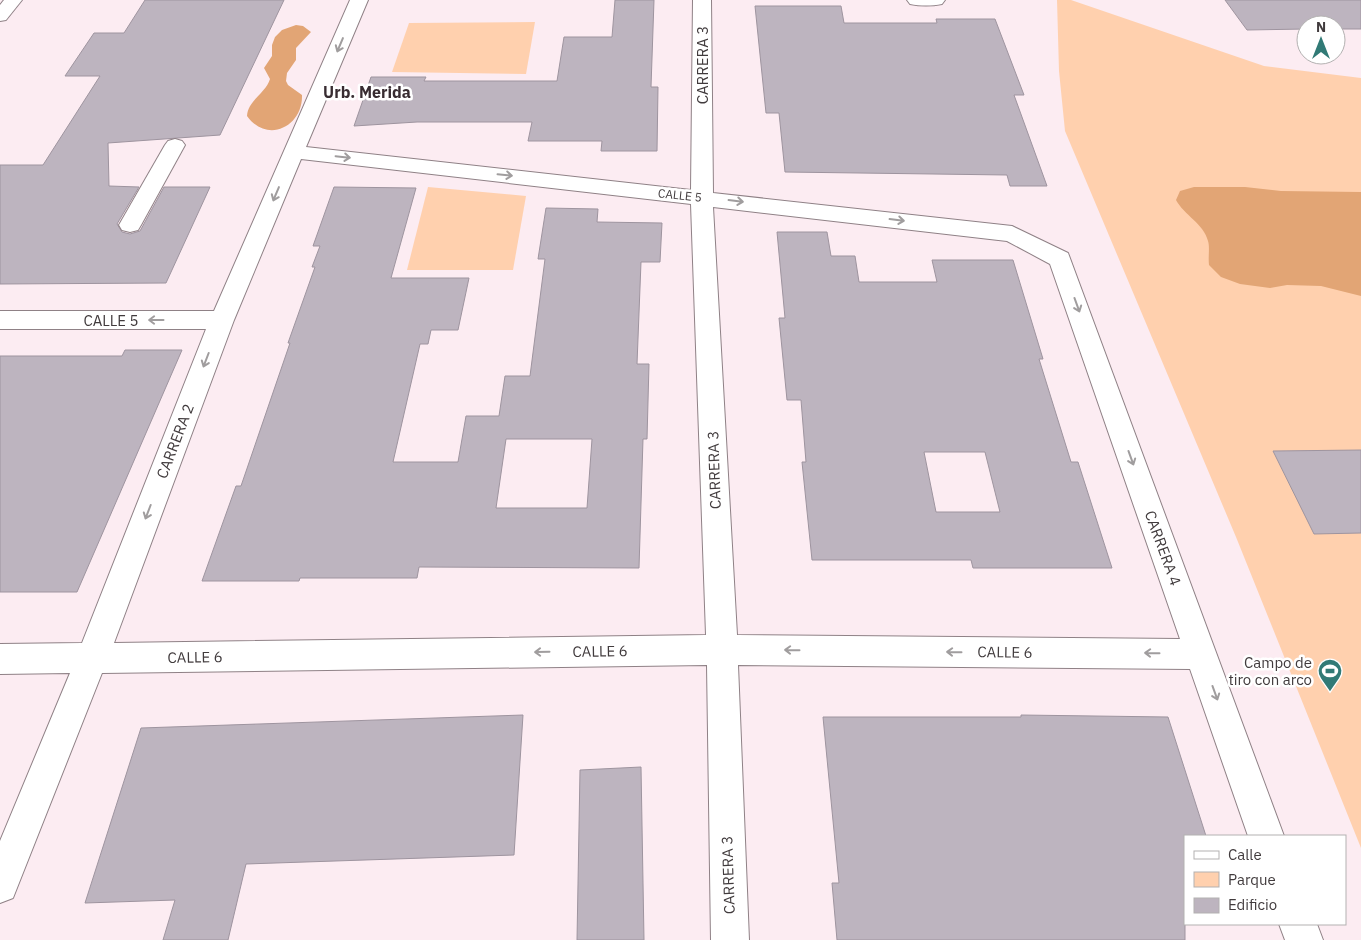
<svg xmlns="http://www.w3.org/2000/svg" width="1361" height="940" viewBox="0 0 1361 940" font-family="'IBM Plex Sans',sans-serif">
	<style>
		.green { fill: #ffd0ae }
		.forest { fill: #e2a575 }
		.building { fill: #bdb4bf; stroke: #9e949f; fill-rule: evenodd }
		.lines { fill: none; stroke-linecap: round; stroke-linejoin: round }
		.minor-casing { stroke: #8f8186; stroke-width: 2 }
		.minor { fill: #fff; fill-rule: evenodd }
		.oneway { stroke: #a09d9e }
		.labels { text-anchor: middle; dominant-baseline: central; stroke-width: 5; stroke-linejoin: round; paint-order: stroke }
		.far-street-label { font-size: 12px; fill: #413b3d; stroke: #fff }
		.street-label { font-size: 15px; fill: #413b3d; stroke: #fff }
		.poi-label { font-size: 15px; fill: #413b3d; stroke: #fff; text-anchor: end }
		.far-district-label { font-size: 16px; font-weight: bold; fill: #382c31; stroke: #fff }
	</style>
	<rect width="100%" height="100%" fill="#fcecf2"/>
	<g class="green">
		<path d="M 1057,0 L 1071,0 L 1264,66 L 1361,78 L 1361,848 L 1236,537 L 1065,131 L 1059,71 Z"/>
		<path d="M 535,22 L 526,74 L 392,72 L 409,23 Z"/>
		<path d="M 428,187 L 526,196 L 513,270 L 407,270 Z"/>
	</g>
	<g class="forest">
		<path d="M 296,25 L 303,26 L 311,32 L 296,48 L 296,60 L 287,73 L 286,81 L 288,85 L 302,95 C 303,127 267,144 247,116 C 248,100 266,93 270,79 L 264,68 L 272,56 L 272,45 L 275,37 L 282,30 Z"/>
		<path d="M 1194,187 L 1245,187 L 1281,191 L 1361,192 L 1361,296 L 1321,286 L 1287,285 L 1270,288 L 1240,284 L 1221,277 L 1209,265 C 1208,257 1210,247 1208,241 C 1204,224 1184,215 1176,200 L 1180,191 Z"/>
	</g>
	<g class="building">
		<path d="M 145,0 L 284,0 L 220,135 L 108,143 L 109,186 L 139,187 L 117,224 L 122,232 L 130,234 L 140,231 L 164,187 L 210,187 L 166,283 L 0,284 L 0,165 L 43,165 L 100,76 L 65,76 L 94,33 L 124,33 Z"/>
		<path d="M 615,0 L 654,0 L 651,87 L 658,87 L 657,151 L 601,151 L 602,141 L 528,141 L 532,122 L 417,122 L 354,126 L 371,77 L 426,77 L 424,81 L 557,81 L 564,37 L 612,37 Z"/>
		<path d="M 1225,0 L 1361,0 L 1361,29 L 1336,29 L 1336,25 L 1306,25 L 1306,29 L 1247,30 Z"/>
		<path d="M 755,6 L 841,6 L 844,23 L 937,23 L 936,19 L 995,19 L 1024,95 L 1014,95 L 1047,186 L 1010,186 L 1007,175 L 785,172 L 779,113 L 766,113 Z"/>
		<path d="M 334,187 L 416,188 L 391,278 L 469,278 L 458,330 L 431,330 L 428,344 L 420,344 L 393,462 L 458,462 L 466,416 L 499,416 L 505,376 L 530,376 L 545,259 L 538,259 L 546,208 L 598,209 L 597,222 L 662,223 L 660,262 L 641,262 L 637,364 L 649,364 L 647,439 L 643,439 L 639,568 L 419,567 L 417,578 L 300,578 L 299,581 L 202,581 L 236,486 L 241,486 L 290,343 L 288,343 L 315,267 L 312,267 L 320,246 L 313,246 ZM 506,439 L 592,439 L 587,508 L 496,508 Z"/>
		<path d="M 777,232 L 827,232 L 831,256 L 855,256 L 859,282 L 937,282 L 932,260 L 1013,260 L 1043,359 L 1039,359 L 1071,462 L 1078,462 L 1112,568 L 973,568 L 971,560 L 812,560 L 802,462 L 806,462 L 801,400 L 787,400 L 779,318 L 785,318 ZM 924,452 L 985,452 L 1000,512 L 936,512 Z"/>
		<path d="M 125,350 L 182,350 L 77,592 L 0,592 L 0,356 L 122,356 Z"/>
		<path d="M 1361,450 L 1361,533 L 1314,534 L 1273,451 Z"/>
		<path d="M 523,715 L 514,855 L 246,864 L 228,940 L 163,940 L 175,900 L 85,903 L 141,728 Z"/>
		<path d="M 1021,715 L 1168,717 L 1206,836 L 1185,836 L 1185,940 L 837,940 L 832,883 L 839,883 L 823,717 L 1021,717 Z"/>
		<path d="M 641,767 L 644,940 L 577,940 L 580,770 Z"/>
	</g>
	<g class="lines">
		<defs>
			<g id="minor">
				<path d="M 4,0 L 22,0 L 6,20 L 0,21 L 0,5 Z"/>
				<path d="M 350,0 L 368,0 L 306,147 L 691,190 L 693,0 L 711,0 L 713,193 L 1012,226 L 1068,253 L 1284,836 L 1248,836 L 1190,669 L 738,665 L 749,940 L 711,940 L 707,665 L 102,673 L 13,898 L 0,903 L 0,841 L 70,673 L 0,674 L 0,644 L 82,643 L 206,329 L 0,329 L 0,311 L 214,311 ZM 301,159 L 691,204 L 706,635 L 114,643 L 234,320 ZM 713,207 L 1007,241 L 1050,264 L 1180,639 L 737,635 Z"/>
				<path d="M 907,0 L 945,0 L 942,4 C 932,6 920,6 910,4 Z"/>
				<path d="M 175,139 L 182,141 L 185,145 L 141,225 L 138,230 L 130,232 L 122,230 L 119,225 L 165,145 L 168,141 Z"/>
				<path d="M 1279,924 L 1317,924 L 1323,940 L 1285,940 Z"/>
			</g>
		</defs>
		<use href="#minor" class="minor-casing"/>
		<use href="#minor" class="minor"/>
	</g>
	<defs><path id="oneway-shaft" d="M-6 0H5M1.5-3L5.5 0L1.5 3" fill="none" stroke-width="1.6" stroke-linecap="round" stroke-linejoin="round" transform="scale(1.25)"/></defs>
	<g class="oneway">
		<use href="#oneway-shaft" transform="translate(340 45) rotate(113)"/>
		<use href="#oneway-shaft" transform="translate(343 157) rotate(6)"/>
		<use href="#oneway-shaft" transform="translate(505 175) rotate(6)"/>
		<use href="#oneway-shaft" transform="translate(276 194) rotate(113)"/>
		<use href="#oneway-shaft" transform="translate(736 201) rotate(7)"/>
		<use href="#oneway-shaft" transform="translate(897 220) rotate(7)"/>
		<use href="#oneway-shaft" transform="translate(1077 305) rotate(70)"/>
		<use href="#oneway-shaft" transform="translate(156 320) rotate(180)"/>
		<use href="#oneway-shaft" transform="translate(206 360) rotate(111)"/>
		<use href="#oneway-shaft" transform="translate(1131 458) rotate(70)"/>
		<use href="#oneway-shaft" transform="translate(148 512) rotate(111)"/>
		<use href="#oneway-shaft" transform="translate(792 650) rotate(-179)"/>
		<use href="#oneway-shaft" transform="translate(542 652) rotate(179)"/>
		<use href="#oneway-shaft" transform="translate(954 652) rotate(-179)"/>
		<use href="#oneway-shaft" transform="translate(1152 653) rotate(-179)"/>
		<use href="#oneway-shaft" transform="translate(1215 693) rotate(70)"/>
	</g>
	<defs>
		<symbol id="stadium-pin" viewBox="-11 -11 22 30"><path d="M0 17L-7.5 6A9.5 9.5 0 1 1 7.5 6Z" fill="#317a76" stroke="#fff"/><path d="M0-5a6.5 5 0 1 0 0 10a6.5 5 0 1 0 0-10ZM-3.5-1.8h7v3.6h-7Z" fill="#fff"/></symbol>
	</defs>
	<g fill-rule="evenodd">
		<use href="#stadium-pin" x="1316" y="657" width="28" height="38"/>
	</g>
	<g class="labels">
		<g class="far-street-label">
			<text transform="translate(680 195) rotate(6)">CALLE 5</text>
		</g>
		<g class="street-label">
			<text transform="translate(702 65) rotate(-90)">CARRERA 3</text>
			<text x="111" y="320">CALLE 5</text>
			<text transform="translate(175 441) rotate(-69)">CARRERA 2</text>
			<text transform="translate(714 470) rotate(-92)">CARRERA 3</text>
			<text transform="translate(1163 548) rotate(70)">CARRERA 4</text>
			<text transform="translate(600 651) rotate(-1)">CALLE 6</text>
			<text transform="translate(1005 652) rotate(1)">CALLE 6</text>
			<text transform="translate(195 657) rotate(-1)">CALLE 6</text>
			<text transform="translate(728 875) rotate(-92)">CARRERA 3</text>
		</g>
		<g class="poi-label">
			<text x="1312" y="662">Campo de<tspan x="1312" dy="17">tiro con arco</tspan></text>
		</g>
		<g class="far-district-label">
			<text x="367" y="92">Urb. Merida</text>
		</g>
	</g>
	<rect x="1184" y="835" width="162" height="90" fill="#ffffff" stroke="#b3b1b1"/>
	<rect x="1194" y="851" width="25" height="8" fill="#ffffff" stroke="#b3b1b1"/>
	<text x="1228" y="860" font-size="15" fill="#413b3d">Calle</text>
	<rect x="1194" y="872" width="25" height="15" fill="#ffd0ae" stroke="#b3b1b1"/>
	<text x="1228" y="885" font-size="15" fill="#413b3d">Parque</text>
	<rect x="1194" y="898" width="25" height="15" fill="#bdb4bf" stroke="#b3b1b1"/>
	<text x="1228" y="910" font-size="15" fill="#413b3d">Edificio</text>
	<g transform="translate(1321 40)"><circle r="24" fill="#ffffff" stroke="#b3b1b1"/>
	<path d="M0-4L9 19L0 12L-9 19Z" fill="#317a76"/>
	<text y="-8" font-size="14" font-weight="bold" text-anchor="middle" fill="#413b3d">N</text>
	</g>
</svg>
